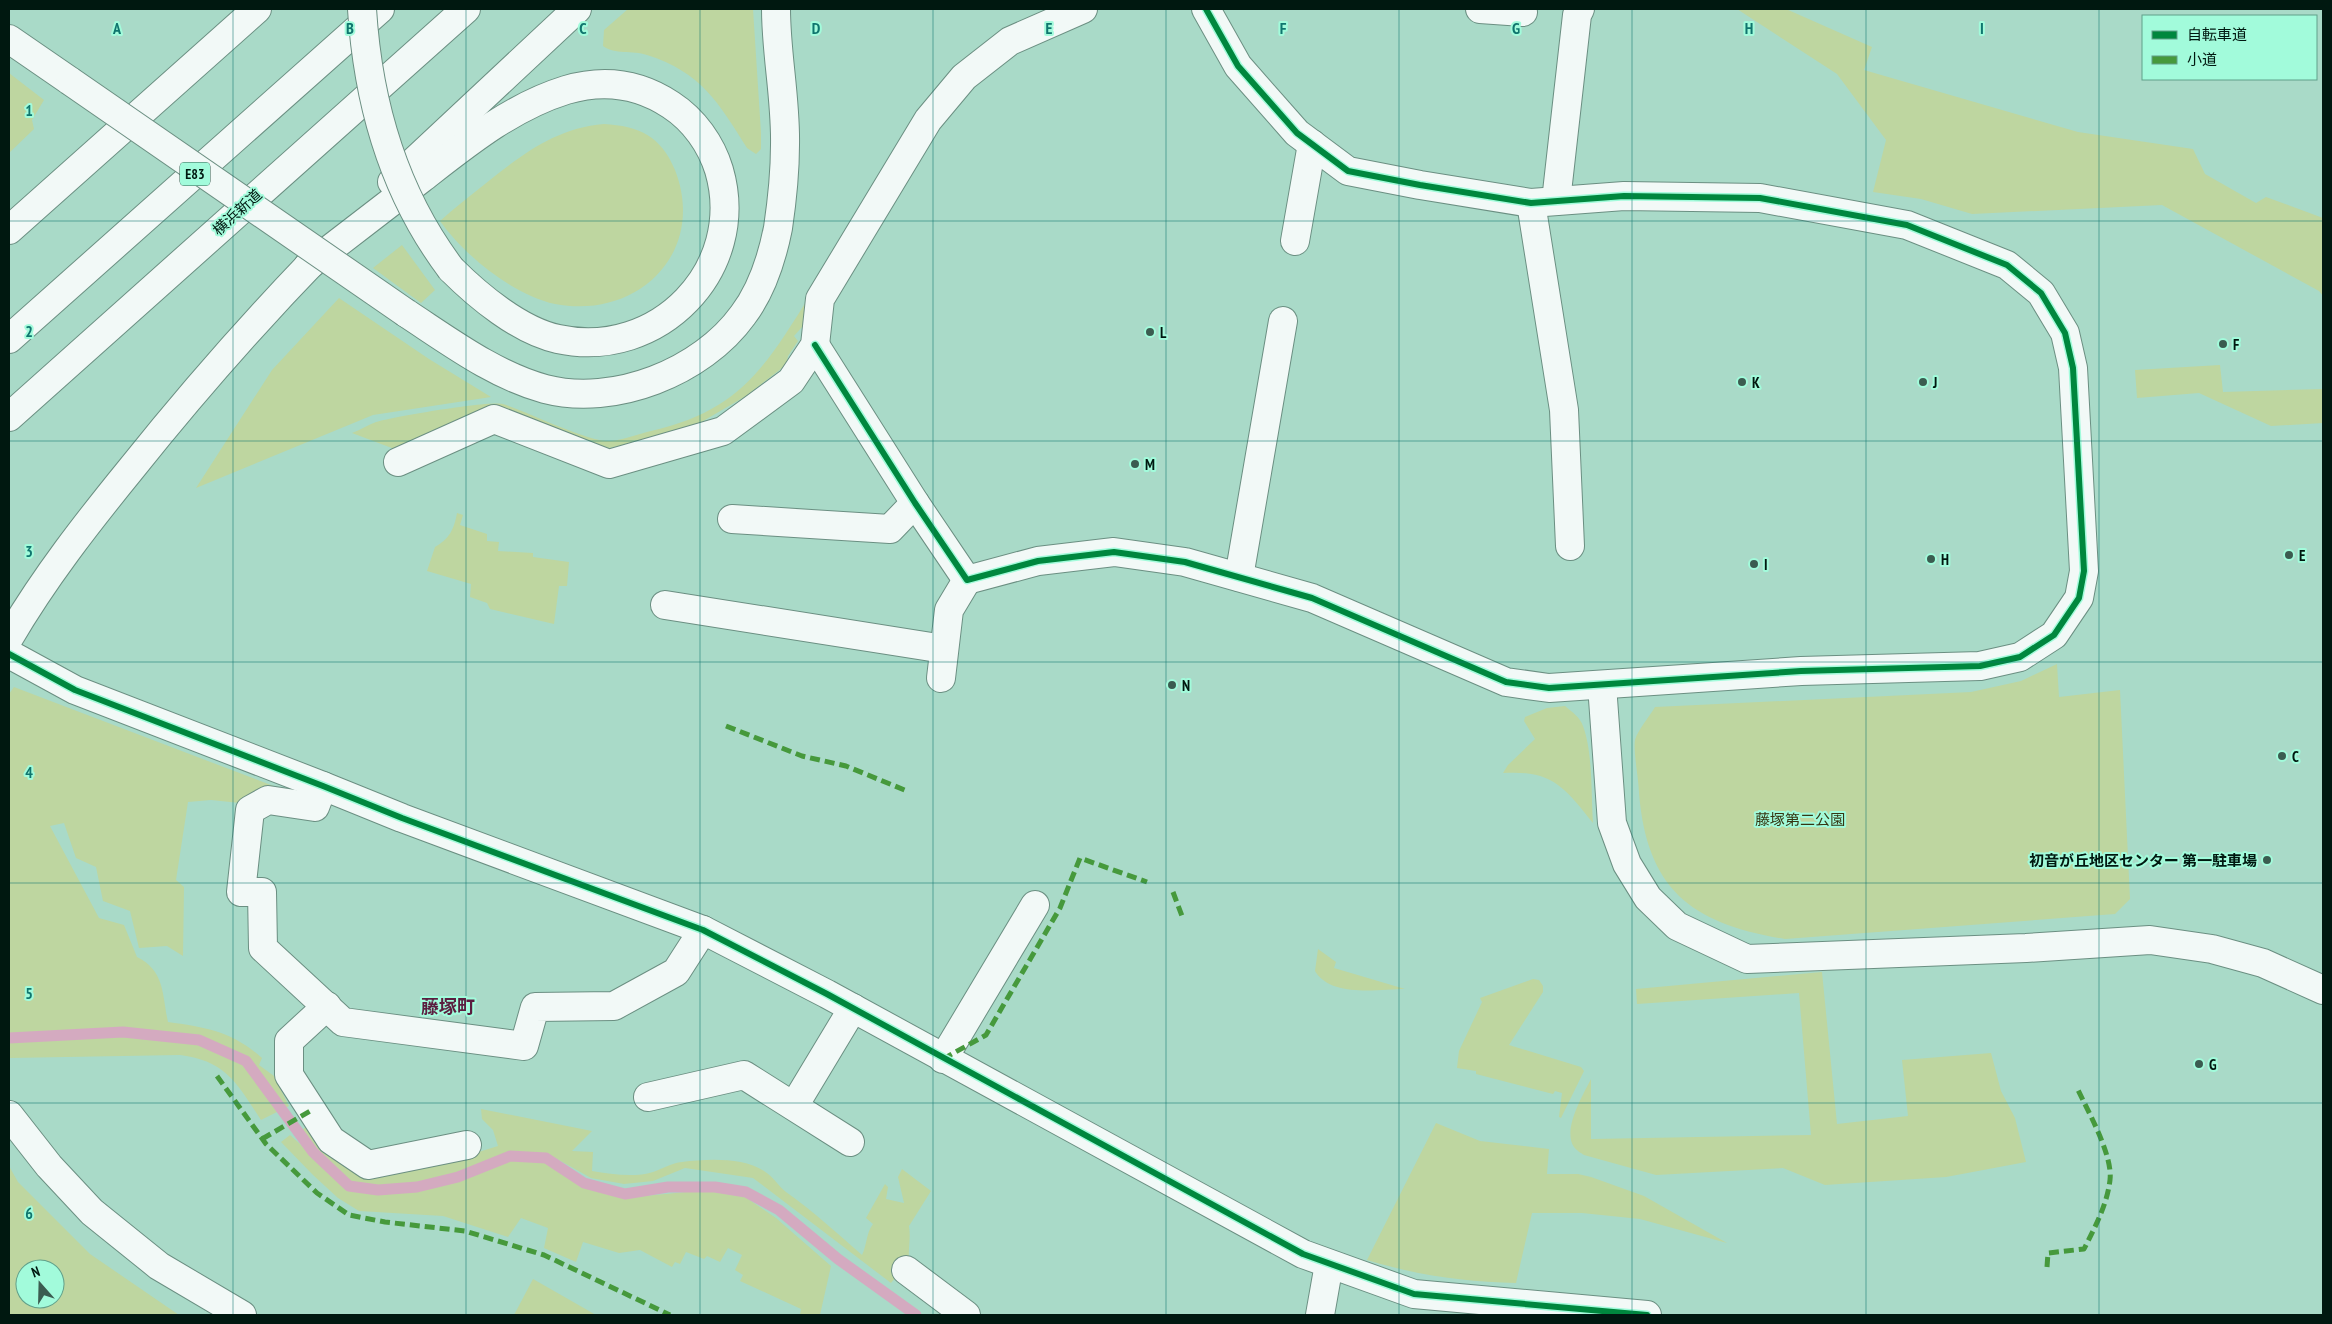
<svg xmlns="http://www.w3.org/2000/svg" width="2332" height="1324" viewBox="0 0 2332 1324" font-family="'PT Sans Narrow','Noto Sans JP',sans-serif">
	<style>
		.green { fill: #bed6a0; fill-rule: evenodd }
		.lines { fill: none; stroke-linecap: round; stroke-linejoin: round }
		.stream { stroke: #d4aac0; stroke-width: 11 }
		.minor-casing { stroke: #6b8f82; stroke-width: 30 }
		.trunk-casing { stroke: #6b8f82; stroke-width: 30 }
		.motorway-casing { stroke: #6b8f82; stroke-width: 30 }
		.minor { stroke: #f2f9f7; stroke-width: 28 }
		.trunk { stroke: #f2f9f7; stroke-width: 28 }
		.motorway { stroke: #f2f9f7; stroke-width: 28 }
		.trunk-bridge-casing { stroke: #6b8f82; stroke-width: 30; stroke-linecap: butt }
		.motorway-bridge-casing { stroke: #6b8f82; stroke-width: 30; stroke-linecap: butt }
		.trunk-bridge { stroke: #f2f9f7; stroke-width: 28 }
		.motorway-bridge { stroke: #f2f9f7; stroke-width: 28 }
		.quiet { stroke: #46993c; stroke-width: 5; stroke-dasharray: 10 5; stroke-linecap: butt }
		.cycleway-casing { stroke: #a2fbdb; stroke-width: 9 }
		.cycleway { stroke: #00873e; stroke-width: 6 }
		.grid { fill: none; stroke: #0f766e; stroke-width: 1; stroke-opacity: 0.55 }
		.poi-dot { fill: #3b5c50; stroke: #a2fbdb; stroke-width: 2 }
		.labels { text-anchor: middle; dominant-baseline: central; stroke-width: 4; stroke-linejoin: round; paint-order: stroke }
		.shield { fill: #a2fbdb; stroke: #315c4d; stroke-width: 1 }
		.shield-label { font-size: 14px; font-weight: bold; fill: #001810 }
		.street-label { font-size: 15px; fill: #001810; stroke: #a2fbdb }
		.poi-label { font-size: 15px; font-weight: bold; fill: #001810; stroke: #a2fbdb; text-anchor: start }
		.park-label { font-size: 15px; fill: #363612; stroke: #a2fbdb }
		.quarter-label { font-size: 18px; font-weight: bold; fill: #5b1d3f; stroke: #a2fbdb }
		.grid-label { font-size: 16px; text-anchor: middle; font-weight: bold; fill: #0f766e; stroke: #a2fbdb; stroke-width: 4; stroke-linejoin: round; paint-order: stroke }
	</style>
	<rect width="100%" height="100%" fill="#a9dac8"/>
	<g class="green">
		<path d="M 628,9 L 753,9 L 761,133 L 761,149 L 756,154 L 747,148 C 719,103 701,72 647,55 C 632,50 615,55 603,46 L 604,30 Z"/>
		<path d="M 1737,9 L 1786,9 L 1872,47 L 1864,70 L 2078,132 L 2193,149 L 2205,174 L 2256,203 L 2266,197 L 2323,218 L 2323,296 L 2319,291 L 2162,205 L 1972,214 L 1921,199 L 1873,192 L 1886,140 L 1837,74 Z"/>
		<path d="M 9,73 L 44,100 L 32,120 L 34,129 L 9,153 Z"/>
		<path d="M 604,124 C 639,126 661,136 675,170 C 707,252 638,320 555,304 C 513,295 464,255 440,221 C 454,208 470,196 485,184 C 521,155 556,128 604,124 Z"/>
		<path d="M 402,245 L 435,290 L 421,303 L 373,268 Z"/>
		<path d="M 809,297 L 812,316 L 794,336 L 798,341 L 788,356 L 786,365 L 746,396 L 686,431 L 609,448 L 494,408 L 397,450 L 352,433 C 360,430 368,425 376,422 C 391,417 491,400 503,404 C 528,412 588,442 610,441 C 623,440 638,434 651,431 C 739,411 764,369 809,297 Z"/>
		<path d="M 339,298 L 429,359 L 491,397 L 373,415 L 196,488 L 272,370 Z"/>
		<path d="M 2220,365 L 2223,392 L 2323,389 L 2323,423 L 2271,426 L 2199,393 L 2137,398 L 2135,370 Z"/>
		<path d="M 457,513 L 463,515 L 460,525 L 487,534 L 487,541 L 499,542 L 498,551 L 533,553 L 533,557 L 569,562 L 567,586 L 559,586 L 554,624 L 490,609 L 487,603 L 470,597 L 471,584 L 427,571 L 435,547 C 449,539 454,530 457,513 Z"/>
		<path d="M 2057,664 L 2059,697 L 2120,690 L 2130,899 L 2115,914 L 1785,939 C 1693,924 1647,891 1639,793 C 1639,781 1633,751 1635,740 C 1638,730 1649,717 1655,707 L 1971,692 L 2021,681 Z"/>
		<path d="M 14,687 L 276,787 L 256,790 L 240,803 L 211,800 L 188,802 L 176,880 L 184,887 L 183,956 L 167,946 L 139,948 L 130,911 L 103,901 L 96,867 L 76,858 L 64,823 L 50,826 L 99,918 L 124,925 L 137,957 C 165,971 162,994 168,1022 C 206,1027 233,1032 262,1058 L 259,1065 L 274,1076 L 289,1106 L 261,1120 C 237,1084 227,1061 180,1055 L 9,1058 L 9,694 Z"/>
		<path d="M 1565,706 C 1572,712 1580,717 1583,726 C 1593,753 1591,794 1593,823 C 1564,787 1552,770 1503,773 L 1508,765 L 1535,739 L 1524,721 L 1525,717 L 1547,708 Z"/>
		<path d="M 1318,949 L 1336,962 L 1334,968 L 1405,989 C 1379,989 1331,998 1315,971 Z"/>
		<path d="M 1822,972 L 1837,1124 L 1908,1116 L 1902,1060 L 1991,1053 L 2001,1091 L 2015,1118 L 2026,1162 L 1946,1177 L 1825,1185 L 1783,1168 L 1656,1175 L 1584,1155 C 1581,1153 1576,1150 1574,1147 C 1562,1130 1583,1095 1591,1079 L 1591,1139 L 1811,1135 L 1799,993 L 1637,1004 L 1636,989 Z"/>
		<path d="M 1533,979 L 1539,980 L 1543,986 L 1543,992 L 1509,1045 L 1581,1067 L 1584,1071 L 1561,1118 L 1559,1117 L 1562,1093 L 1555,1091 L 1553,1094 L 1476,1074 L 1476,1071 L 1457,1068 L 1459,1051 L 1482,1002 L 1480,998 Z"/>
		<path d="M 481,1109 L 592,1131 L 572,1151 L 593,1152 L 592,1171 C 611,1174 634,1178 653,1172 C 662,1169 672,1163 682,1162 C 707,1159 742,1157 764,1171 C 774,1177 778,1186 786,1192 C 813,1211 837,1233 862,1255 C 867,1245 866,1233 873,1224 L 866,1218 L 885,1184 L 888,1187 L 886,1199 L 904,1203 L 898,1177 L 902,1169 L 931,1191 L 909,1226 C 911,1238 908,1249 909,1261 L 891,1283 L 753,1178 L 685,1168 L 653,1181 L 624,1184 L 591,1178 L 550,1155 L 509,1153 L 456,1175 L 416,1184 L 377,1187 L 350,1184 L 314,1151 L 301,1131 L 308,1125 L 358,1172 L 459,1158 L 498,1146 L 493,1130 L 482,1119 Z"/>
		<path d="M 1436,1123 L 1480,1141 L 1549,1149 L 1547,1174 L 1578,1174 L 1591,1177 L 1644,1196 L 1727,1243 L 1640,1219 L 1582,1213 L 1532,1213 L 1516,1283 C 1465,1282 1416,1275 1367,1260 Z"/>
		<path d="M 290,1135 L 350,1189 L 378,1193 L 417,1190 L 461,1180 L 487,1167 L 511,1160 L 545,1161 L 583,1187 L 624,1198 L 686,1192 L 715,1192 L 745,1197 L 776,1218 L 831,1266 L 820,1315 L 800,1315 L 801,1309 L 740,1281 L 743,1275 L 735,1270 L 742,1255 L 728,1248 L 720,1262 L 707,1256 L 704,1259 L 686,1252 L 680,1264 L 675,1262 L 672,1267 L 640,1250 L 619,1253 L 583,1242 L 576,1262 L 544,1248 L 548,1228 L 521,1218 L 508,1237 L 443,1216 L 359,1211 L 338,1198 L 313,1175 L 281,1142 Z"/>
		<path d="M 9,1166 L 18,1182 L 90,1254 L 179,1315 L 9,1315 ZM 25,1269 L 55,1269 L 55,1299 L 25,1299 Z"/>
		<path d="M 533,1279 L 596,1315 L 514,1315 Z"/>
	</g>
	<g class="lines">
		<path class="stream" d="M 9,1038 L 123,1032 L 199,1040 L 246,1061 L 313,1152 L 349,1186 L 378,1190 L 417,1187 L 458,1177 L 510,1156 L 546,1158 L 584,1183 L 625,1194 L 668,1187 L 715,1187 L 746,1192 L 779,1210 L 838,1259 L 916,1315"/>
		<defs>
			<g id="minor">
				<path d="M 1480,9 L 1523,12"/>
				<path d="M 1556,201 L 1577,15 L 1580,9"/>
				<path d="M 1531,203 L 1564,410 L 1570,546"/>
				<path d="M 1295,241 L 1312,144"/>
				<path d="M 815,345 L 915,503 L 967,580 L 1038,561 L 1114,552 L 1185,562 L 1312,598 L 1506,682 L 1549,688 L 1801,671 L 1980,666 L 2020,657 L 2054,635 L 2079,598 L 2084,571 L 2073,368 L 2065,333 L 2041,293 L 2007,265 L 1907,225 L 1760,198 L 1624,196 L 1531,203 L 1420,185 L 1348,171 L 1297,133 L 1238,66 L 1206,9"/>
				<path d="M 398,462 L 494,419 L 609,464 L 723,431 L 791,381 L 815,345 L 820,299 L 928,120 L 964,77 L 1010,41 L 1083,9"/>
				<path d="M 732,519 L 890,529 L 915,503"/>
				<path d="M 1239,577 L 1283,321"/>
				<path d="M 665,605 L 944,649"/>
				<path d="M 9,654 L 75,690 L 323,786 L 402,818 L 703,930 L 827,994 L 1303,1254 L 1414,1294 L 1647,1315"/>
				<path d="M 941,678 L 949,610 L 967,580"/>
				<path d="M 1602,685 L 1612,823 L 1627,864 L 1648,898 L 1677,926 L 1747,959 L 2026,948 L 2150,940 L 2212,949 L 2263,963 L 2323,990"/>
				<path d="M 323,786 L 315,807 L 268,800 L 250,810 L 241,892 L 262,892 L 263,948 L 343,1022 L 524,1046 L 535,1007 L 614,1006 L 676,972 L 703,930"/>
				<path d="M 327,1006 L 289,1041 L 289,1075 L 331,1140 L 368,1165 L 467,1145"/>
				<path d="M 943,1059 L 1035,905"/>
				<path d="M 648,1097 L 744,1075 L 850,1142"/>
				<path d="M 794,1106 L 853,1008"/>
				<path d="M 906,1270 L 966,1315"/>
				<path d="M 1320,1315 L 1329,1264"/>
			</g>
			<g id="trunk">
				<path d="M 9,39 L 70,81"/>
				<path d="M 9,230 L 257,9"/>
				<path d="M 406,313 C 449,341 494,375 545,389 C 614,407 702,372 743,315 C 762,290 772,258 778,228 C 782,201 785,172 785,145 C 786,99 776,54 776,9"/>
				<path d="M 9,339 L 380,9"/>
				<path d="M 9,417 L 466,9"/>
			</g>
			<g id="motorway">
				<path d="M 392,182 L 577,9"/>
				<path d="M 308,266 C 346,237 383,208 421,179 C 466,144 511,107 566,90 C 603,79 638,83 671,105 C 694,120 711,144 719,170 C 748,269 658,361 558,339 C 520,331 478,296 451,269"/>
				<path d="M 9,638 C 44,578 87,523 131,469 C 191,394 254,322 321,253"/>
				<path d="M 9,1115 L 49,1166 L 92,1212 L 159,1266 L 242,1315"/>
			</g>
		</defs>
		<use href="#minor" class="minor-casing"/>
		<use href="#trunk" class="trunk-casing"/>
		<use href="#motorway" class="motorway-casing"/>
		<use href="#minor" class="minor"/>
		<use href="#trunk" class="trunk"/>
		<use href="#motorway" class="motorway"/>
		<defs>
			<path id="trunk-bridge" d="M 70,81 L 406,313"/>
			<path id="motorway-bridge" d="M 362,9 C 368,104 393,192 451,269"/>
		</defs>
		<use href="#trunk-bridge" class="trunk-bridge-casing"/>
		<use href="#motorway-bridge" class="motorway-bridge-casing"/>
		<use href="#trunk-bridge" class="trunk-bridge"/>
		<use href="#motorway-bridge" class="motorway-bridge"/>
		<g class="quiet">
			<path d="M 726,726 L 802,756 L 846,766 L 907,791"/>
			<path d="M 1173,892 L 1182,916"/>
			<path d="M 943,1059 L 986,1035 L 1060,908 L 1080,858 L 1147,882"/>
			<path d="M 217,1076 L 266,1144 L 317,1193 L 349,1215 L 385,1222 L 465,1231 L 544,1255 L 670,1315"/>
			<path d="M 262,1139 L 312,1110"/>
			<path d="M 2047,1267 L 2048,1253 L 2084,1249 C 2095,1227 2107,1205 2110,1180 C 2113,1156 2089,1113 2078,1090"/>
		</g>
		<defs>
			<g id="cycleway">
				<path d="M 815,345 L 915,503 L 967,580 L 1038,561 L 1114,552 L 1185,562 L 1312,598 L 1506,682 L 1549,688 L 1801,671 L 1980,666 L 2020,657 L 2054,635 L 2079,598 L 2084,571 L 2073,368 L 2065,333 L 2041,293 L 2007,265 L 1907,225 L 1760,198 L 1624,196 L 1531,203 L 1420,185 L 1348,171 L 1297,133 L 1238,66 L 1206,9"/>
				<path d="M 9,654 L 75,690 L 323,786 L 402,818 L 703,930 L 827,994 L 1303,1254 L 1414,1294 L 1647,1315"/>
			</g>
		</defs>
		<use href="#cycleway" class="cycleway-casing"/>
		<use href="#cycleway" class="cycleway"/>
	</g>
	<path class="grid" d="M 233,9 L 233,1315M 466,9 L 466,1315M 700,9 L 700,1315M 933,9 L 933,1315M 1166,9 L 1166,1315M 1399,9 L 1399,1315M 1632,9 L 1632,1315M 1866,9 L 1866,1315M 2099,9 L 2099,1315M 9,221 L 2323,221M 9,441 L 2323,441M 9,662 L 2323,662M 9,883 L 2323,883M 9,1103 L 2323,1103"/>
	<g class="poi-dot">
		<circle cx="1150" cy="332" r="5"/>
		<circle cx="2223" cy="344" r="5"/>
		<circle cx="1742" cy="382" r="5"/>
		<circle cx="1923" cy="382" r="5"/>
		<circle cx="1135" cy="464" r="5"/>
		<circle cx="2289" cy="555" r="5"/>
		<circle cx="1931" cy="559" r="5"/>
		<circle cx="1754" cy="564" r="5"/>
		<circle cx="1172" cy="685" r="5"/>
		<circle cx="2282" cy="756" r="5"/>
		<circle cx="2267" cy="860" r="5"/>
		<circle cx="2199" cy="1064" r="5"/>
	</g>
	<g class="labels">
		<rect class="shield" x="180" y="162.5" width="30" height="23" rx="4"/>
		<g class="shield-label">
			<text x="195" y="174">E83</text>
		</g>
		<g class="street-label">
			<text transform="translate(237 212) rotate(-42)">横浜新道</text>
		</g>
		<g class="poi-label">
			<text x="1160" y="332">L</text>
			<text x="2233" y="344">F</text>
			<text x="1752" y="382">K</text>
			<text x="1933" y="382">J</text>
			<text x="1145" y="464">M</text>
			<text x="2299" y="555">E</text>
			<text x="1941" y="559">H</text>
			<text x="1764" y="564">I</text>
			<text x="1182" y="685">N</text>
			<text x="2292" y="756">C</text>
			<text x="2257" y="860" text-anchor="end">初音が丘地区センター 第一駐車場</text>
			<text x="2209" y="1064">G</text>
		</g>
		<g class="park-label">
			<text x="1800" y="819">藤塚第二公園</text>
		</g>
		<g class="quarter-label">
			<text x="448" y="1006">藤塚町</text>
		</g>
	</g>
	<g class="grid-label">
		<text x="117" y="34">A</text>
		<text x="350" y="34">B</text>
		<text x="583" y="34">C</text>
		<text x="816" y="34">D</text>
		<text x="1049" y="34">E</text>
		<text x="1283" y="34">F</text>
		<text x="1516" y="34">G</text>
		<text x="1749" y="34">H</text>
		<text x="1982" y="34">I</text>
		<text x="29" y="116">1</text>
		<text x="29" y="337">2</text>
		<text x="29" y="557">3</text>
		<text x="29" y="778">4</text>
		<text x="29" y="999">5</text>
		<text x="29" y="1219">6</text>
	</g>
	<rect width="2332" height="1324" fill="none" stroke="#001810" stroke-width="20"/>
	<rect x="2142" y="15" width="175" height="65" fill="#a2fbdb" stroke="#61a08a"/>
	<rect x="2152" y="31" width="25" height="8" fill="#00873e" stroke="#61a08a"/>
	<text x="2187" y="40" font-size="15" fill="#001810">自転車道</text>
	<rect x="2152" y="56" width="25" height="8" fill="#46993c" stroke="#61a08a"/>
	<text x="2187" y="65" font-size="15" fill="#001810">小道</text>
	<g transform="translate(40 1284) rotate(340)"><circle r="24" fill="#a2fbdb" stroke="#61a08a"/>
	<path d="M0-4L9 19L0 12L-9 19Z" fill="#3b5c50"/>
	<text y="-8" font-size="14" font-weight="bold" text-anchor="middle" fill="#001810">N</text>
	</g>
</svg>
